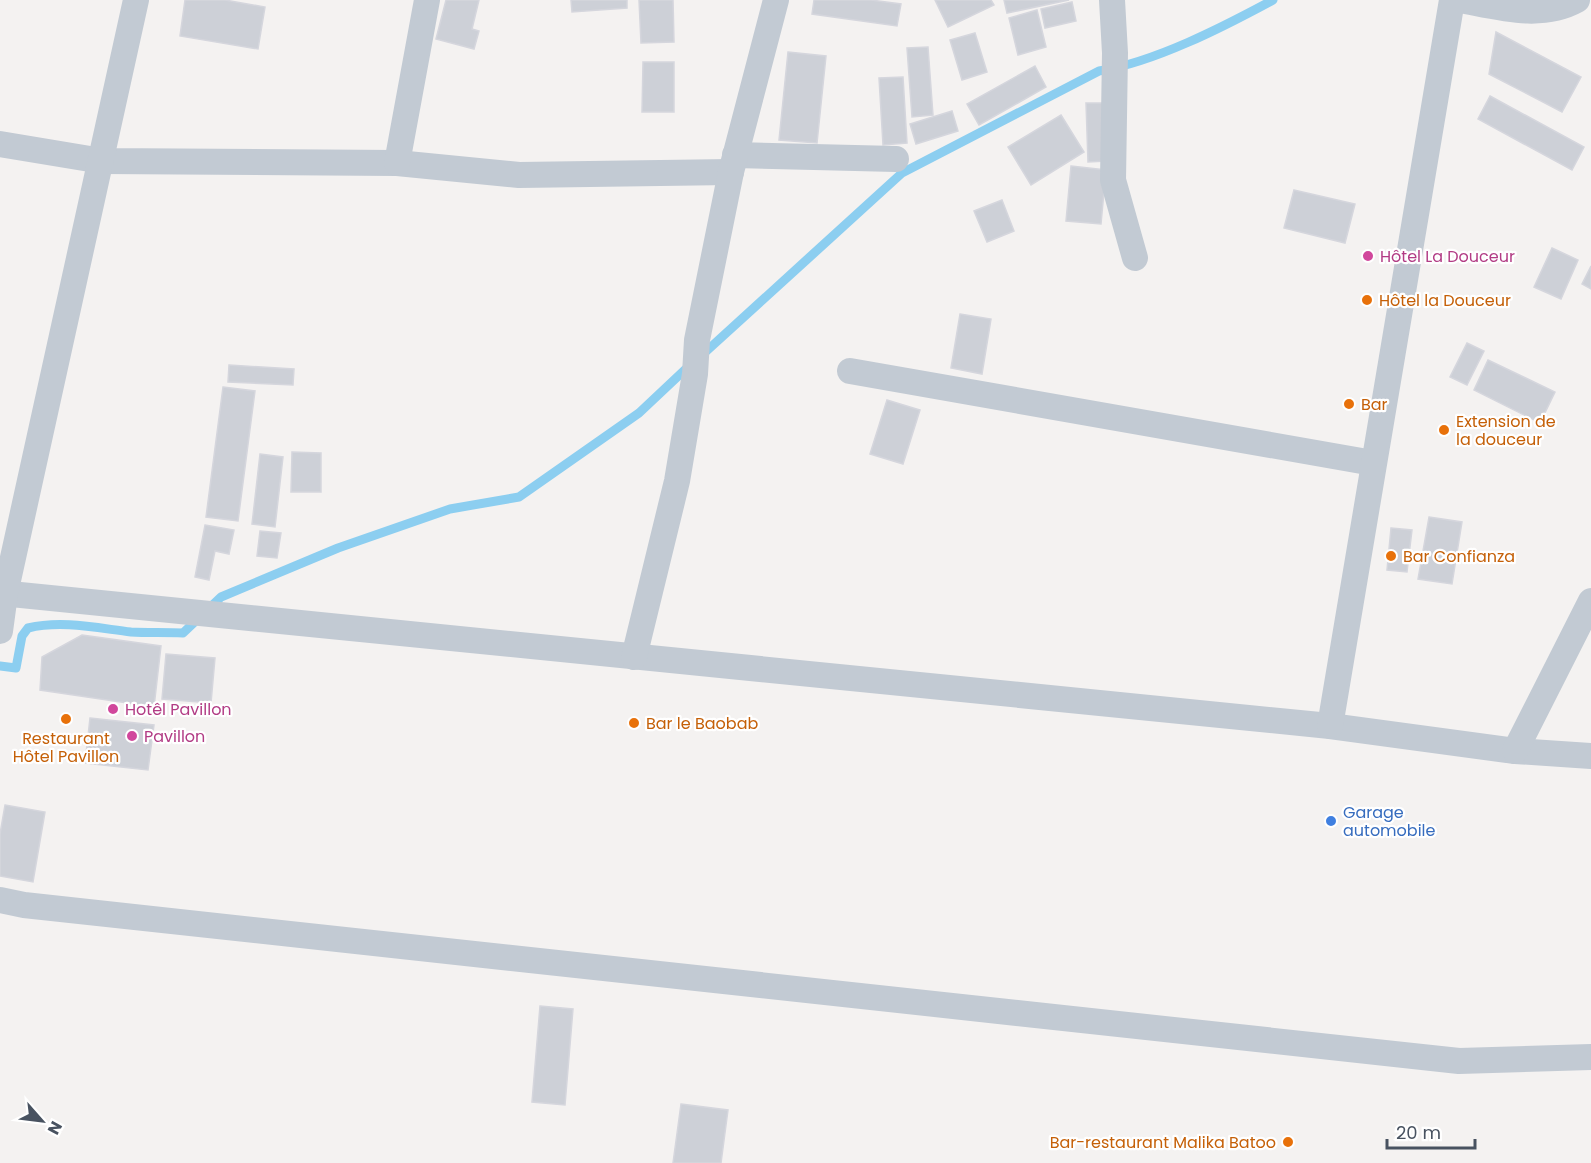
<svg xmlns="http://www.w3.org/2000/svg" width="1591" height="1163" viewBox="0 0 1591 1163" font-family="Poppins,sans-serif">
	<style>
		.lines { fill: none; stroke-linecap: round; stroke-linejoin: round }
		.stream { stroke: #8ccef0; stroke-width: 9 }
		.building { fill: #cdd0d7; stroke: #d5d6dd; stroke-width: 1.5 }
		.street { stroke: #c2cad3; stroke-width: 26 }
		.hotel-dot { fill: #d1479c; stroke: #fff; stroke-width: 2 }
		.food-dot { fill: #e8710a; stroke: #fff; stroke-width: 2 }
		.shop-dot { fill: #3f7fe0; stroke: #fff; stroke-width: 2 }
		.labels { text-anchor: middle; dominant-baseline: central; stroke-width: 4.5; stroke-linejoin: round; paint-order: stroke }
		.hotel-label { font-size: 16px; fill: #b23c85; stroke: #fff; text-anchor: start }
		.food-label { font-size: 16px; fill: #c56008; stroke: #fff; text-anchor: start }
		.shop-label { font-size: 16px; fill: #366cbe; stroke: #fff; text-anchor: start }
	</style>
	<rect width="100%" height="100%" fill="#f4f2f1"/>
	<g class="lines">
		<g class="stream">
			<path d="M 701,356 L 902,173 L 1099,71 C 1155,62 1223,27 1273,0"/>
			<path d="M 0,666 L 16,668 L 22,636 L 28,628 C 62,620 97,628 131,632 C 148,633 166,632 183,633 L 221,597 L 338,548 L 450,509 L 519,497 L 639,413 L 690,365"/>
		</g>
	</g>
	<g class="building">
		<path d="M 185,0 L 225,0 L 265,7 L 258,49 L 180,36 Z"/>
		<path d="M 446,0 L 479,0 L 472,29 L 479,31 L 474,49 L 436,39 Z"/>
		<path d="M 571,0 L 627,0 L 627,8 L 572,12 Z"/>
		<path d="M 639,0 L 673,0 L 674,42 L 641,43 Z"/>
		<path d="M 814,0 L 871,0 L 901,4 L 897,26 L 812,14 Z"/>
		<path d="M 935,0 L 991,0 L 994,5 L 948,27 Z"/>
		<path d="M 1004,0 L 1069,0 L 1007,13 Z"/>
		<path d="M 1072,2 L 1076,21 L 1045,28 L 1041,9 Z"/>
		<path d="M 1037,10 L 1046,47 L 1018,55 L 1009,18 Z"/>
		<path d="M 1496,32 L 1581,77 L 1562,112 L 1489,74 Z"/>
		<path d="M 975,33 L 987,72 L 962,80 L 950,40 Z"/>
		<path d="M 928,47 L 933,115 L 912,117 L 907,48 Z"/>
		<path d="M 788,52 L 826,56 L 817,143 L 779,140 Z"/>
		<path d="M 643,62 L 674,62 L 674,112 L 642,112 Z"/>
		<path d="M 1035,66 L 1046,87 L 979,125 L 967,104 Z"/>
		<path d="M 903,77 L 907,143 L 883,145 L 879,78 Z"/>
		<path d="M 1490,96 L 1584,147 L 1572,170 L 1478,119 Z"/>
		<path d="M 1086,103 L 1106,103 L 1107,161 L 1088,162 Z"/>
		<path d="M 952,111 L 958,131 L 916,144 L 910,124 Z"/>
		<path d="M 1061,115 L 1084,152 L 1031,185 L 1008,147 Z"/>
		<path d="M 1071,166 L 1106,170 L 1101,224 L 1066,221 Z"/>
		<path d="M 1294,190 L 1355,204 L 1345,243 L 1284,228 Z"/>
		<path d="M 1002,200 L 1014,231 L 987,242 L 974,211 Z"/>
		<path d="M 1552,248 L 1578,260 L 1561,299 L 1534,287 Z"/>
		<path d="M 1591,266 L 1591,289 L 1582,284 Z"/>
		<path d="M 960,314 L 991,319 L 982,374 L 951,368 Z"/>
		<path d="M 1467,343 L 1484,351 L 1467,385 L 1450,377 Z"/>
		<path d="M 1488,360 L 1555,392 L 1540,423 L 1474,390 Z"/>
		<path d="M 229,365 L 294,369 L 293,385 L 228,382 Z"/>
		<path d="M 223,387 L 255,391 L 238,521 L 206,517 Z"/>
		<path d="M 887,400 L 920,410 L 903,464 L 870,454 Z"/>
		<path d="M 292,452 L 321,453 L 321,492 L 291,492 Z"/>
		<path d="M 260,454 L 283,457 L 275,527 L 252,524 Z"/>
		<path d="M 1429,517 L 1462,522 L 1452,584 L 1418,579 Z"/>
		<path d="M 205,525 L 234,530 L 229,554 L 215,551 L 209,580 L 195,577 Z"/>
		<path d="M 1391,528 L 1412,530 L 1407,572 L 1387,570 Z"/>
		<path d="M 260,531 L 281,533 L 277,558 L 257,556 Z"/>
		<path d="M 82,635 L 161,646 L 154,707 L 40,690 L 42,657 Z"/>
		<path d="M 166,654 L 215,658 L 211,703 L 162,699 Z"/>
		<path d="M 90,718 L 154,725 L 148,770 L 85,763 Z"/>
		<path d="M 5,805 L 45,812 L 33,882 L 0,876 L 0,834 Z"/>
		<path d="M 540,1006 L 573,1009 L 565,1105 L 532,1102 Z"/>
		<path d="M 681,1104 L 728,1110 L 721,1163 L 673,1163 Z"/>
	</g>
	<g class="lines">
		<g class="street">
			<path d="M 1112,0 L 1115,53 L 1113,180 L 1135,258"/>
			<path d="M 1460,0 C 1498,7 1541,20 1577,0"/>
			<path d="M 0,144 L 102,161 L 397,163 L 519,175 L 731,172"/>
			<path d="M 735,155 L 896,159"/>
			<path d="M 397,163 L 427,0"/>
			<path d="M 850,371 L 1373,463"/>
			<path d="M 0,593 L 1330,726 L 1515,751 L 1591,756"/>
			<path d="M 0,631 L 5,594 L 136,0"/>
			<path d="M 634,657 L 677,481 L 695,374 L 697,340 L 731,172 L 776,0"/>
			<path d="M 1330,726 L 1452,0"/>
			<path d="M 1515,751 L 1591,601"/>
			<path d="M 0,900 L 24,905 L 1459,1061 L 1591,1057"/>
		</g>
	</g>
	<g class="hotel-dot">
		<circle cx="1368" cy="256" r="6"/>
		<circle cx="113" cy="709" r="6"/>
		<circle cx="132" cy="736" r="6"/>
	</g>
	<g class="food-dot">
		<circle cx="1367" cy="300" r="6"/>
		<circle cx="1349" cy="404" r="6"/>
		<circle cx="1444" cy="430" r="6"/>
		<circle cx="1391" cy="556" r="6"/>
		<circle cx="66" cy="719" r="6"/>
		<circle cx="634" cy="723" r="6"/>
		<circle cx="1288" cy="1142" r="6"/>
	</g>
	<circle class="shop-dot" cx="1331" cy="821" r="6"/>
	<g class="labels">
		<g class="hotel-label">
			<text x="1380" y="256">Hôtel La Douceur</text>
			<text x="125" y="709">Hotêl Pavillon</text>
			<text x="144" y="736">Pavillon</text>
		</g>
		<g class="food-label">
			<text x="1379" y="300">Hôtel la Douceur</text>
			<text x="1361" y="404">Bar</text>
			<text x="1456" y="421">Extension de<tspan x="1456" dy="18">la douceur</tspan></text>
			<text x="1403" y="556">Bar Confianza</text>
			<text x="646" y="723">Bar le Baobab</text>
			<text x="66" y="738" text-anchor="middle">Restaurant<tspan x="66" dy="18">Hôtel Pavillon</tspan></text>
			<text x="1276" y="1142" text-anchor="end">Bar-restaurant Malika Batoo</text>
		</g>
		<g class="shop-label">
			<text x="1343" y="812">Garage<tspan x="1343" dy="18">automobile</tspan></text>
		</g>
	</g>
	<g transform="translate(42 1121) rotate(118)" stroke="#ffffff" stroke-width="4.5" paint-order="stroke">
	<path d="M0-4.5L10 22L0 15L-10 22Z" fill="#485260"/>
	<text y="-9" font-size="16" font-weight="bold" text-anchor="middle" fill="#485260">N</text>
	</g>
	<path d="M1387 1139v9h88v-9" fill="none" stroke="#485260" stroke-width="3"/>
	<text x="1396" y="1139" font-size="18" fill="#485260" stroke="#ffffff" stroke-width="4.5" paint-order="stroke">20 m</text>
</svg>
